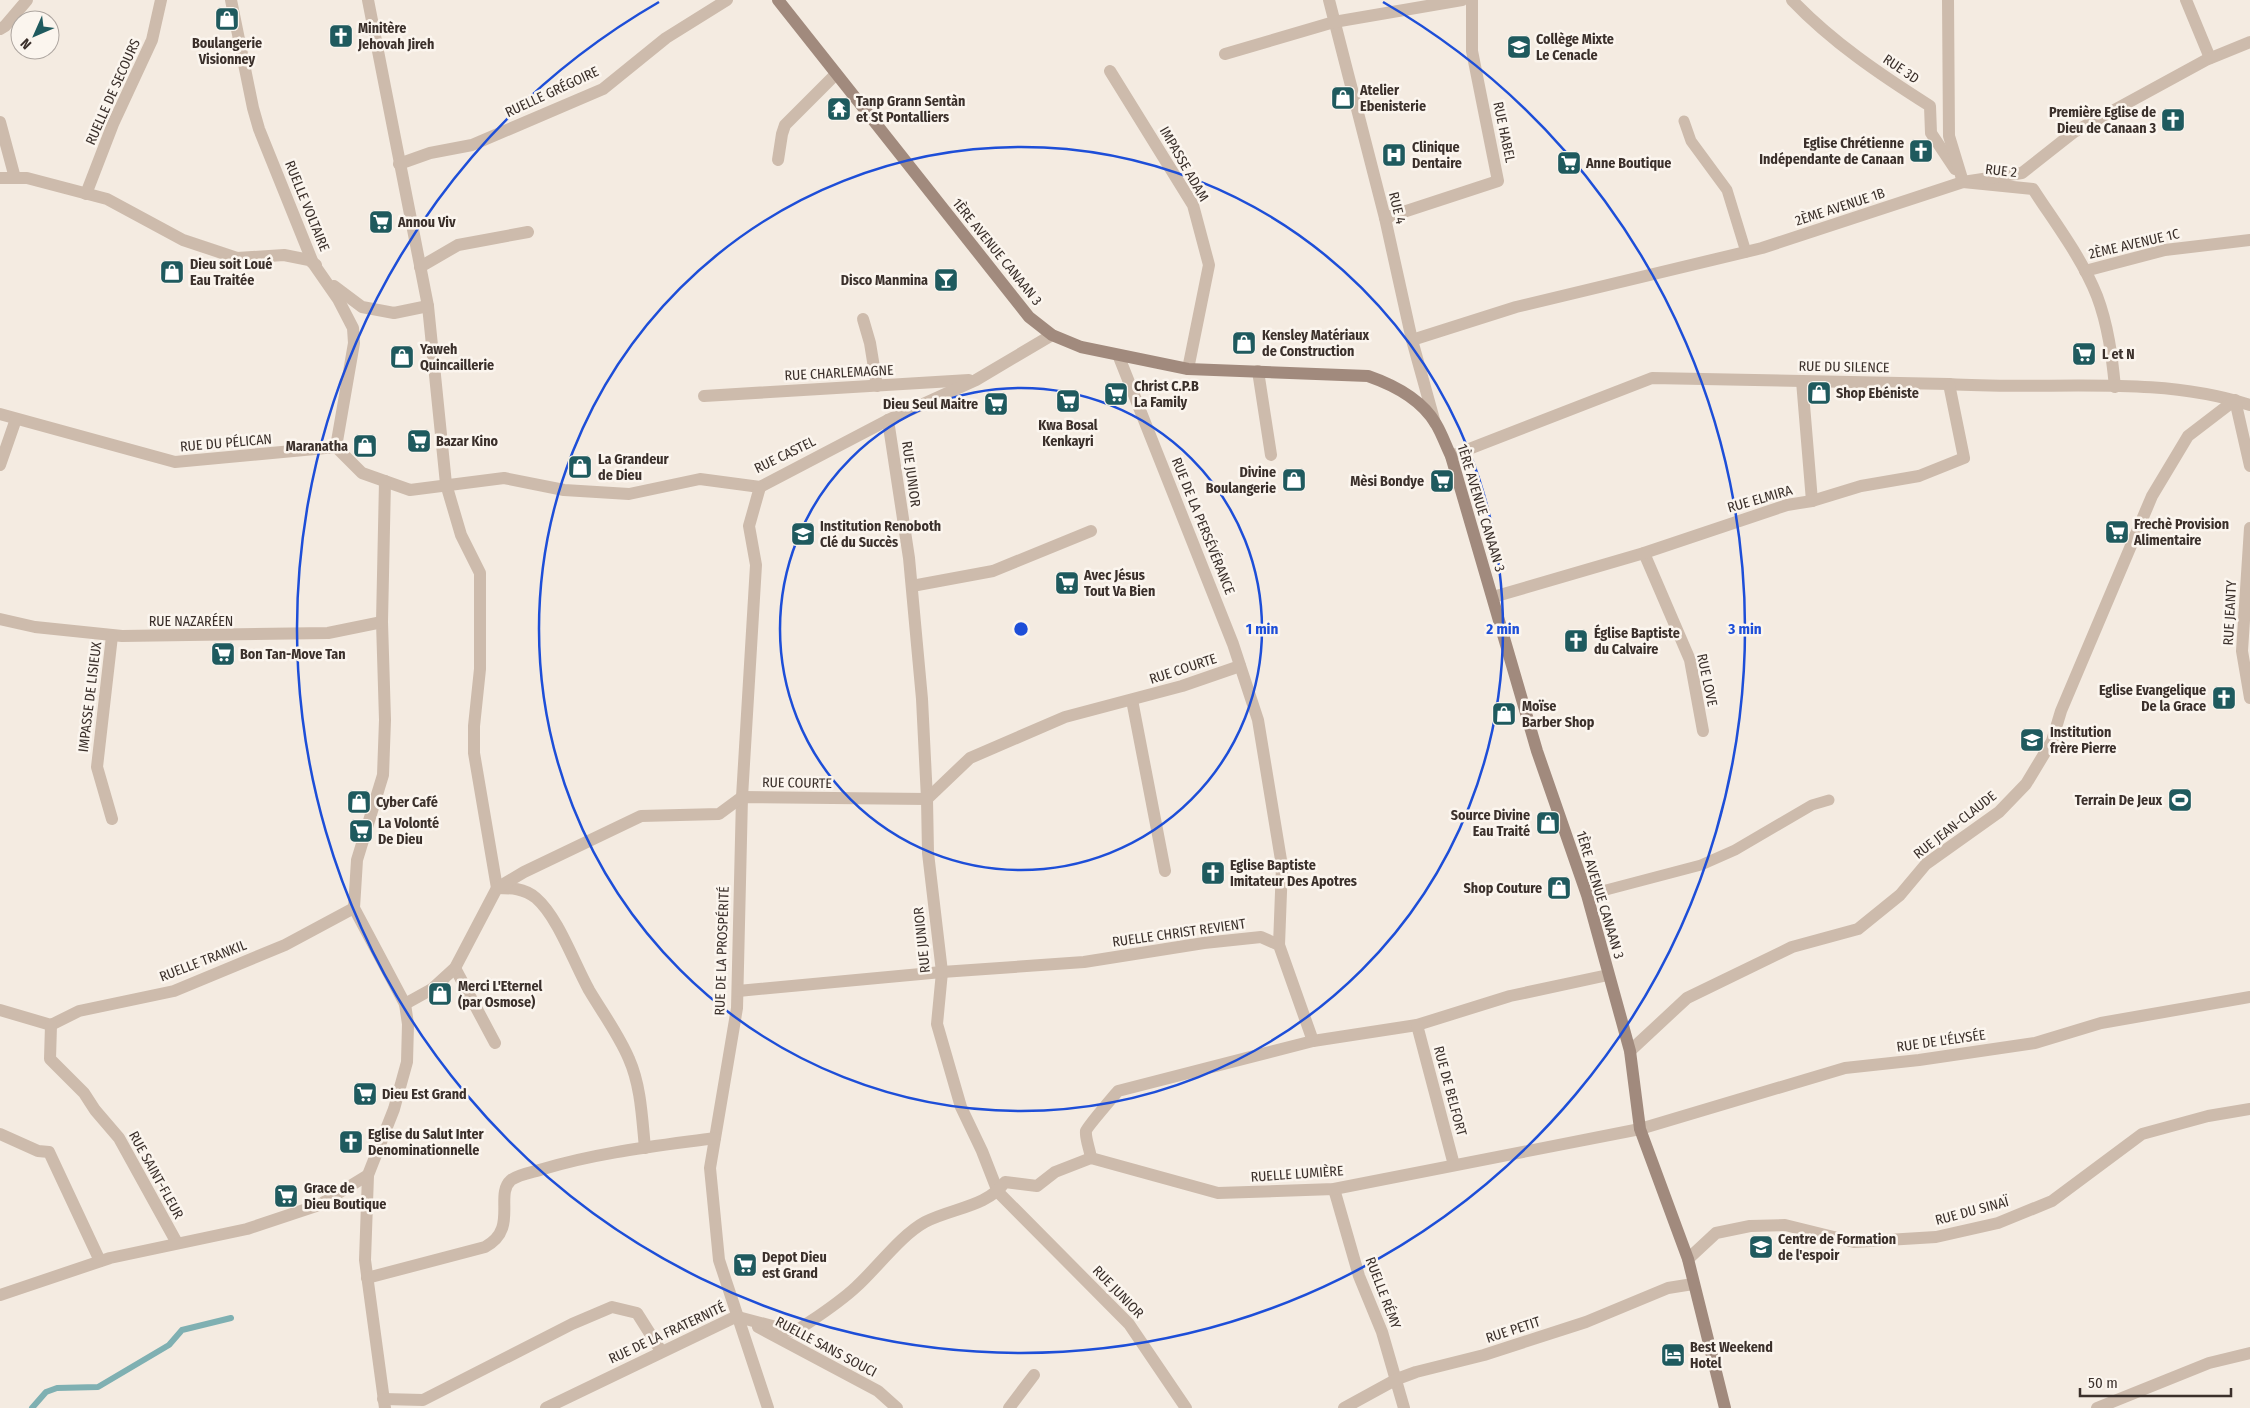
<svg xmlns="http://www.w3.org/2000/svg" width="2250" height="1408" viewBox="0 0 2250 1408" font-family="'Fira Sans Condensed',sans-serif">
	<style>
		.lines { fill: none; stroke-linecap: round; stroke-linejoin: round }
		.stream { stroke: #7fb0b2; stroke-width: 6 }
		.service { stroke: #cdbbac; stroke-width: 11 }
		.minor { stroke: #cdbbac; stroke-width: 12 }
		.secondary { stroke: #a18a7d; stroke-width: 12 }
		.ring { fill: none; stroke: #1d4ed8; stroke-width: 2.5 }
		.labels { text-anchor: middle; dominant-baseline: central; stroke-width: 5; stroke-linejoin: round; paint-order: stroke }
		.poi-label { font-size: 14px; font-weight: bold; fill: #3b302b; stroke: #fbf5ee; text-anchor: start }
		.street-label { font-size: 14px; fill: #3b302b; stroke: #fbf5ee }
		.centre { fill: #1d4ed8; stroke: #fbf5ee; stroke-width: 2.5 }
		.ring-label { font-size: 15px; text-anchor: middle; font-weight: bold; fill: #1d4ed8; stroke: #fbf5ee; stroke-width: 5; stroke-linejoin: round; paint-order: stroke }
	</style>
	<rect width="100%" height="100%" fill="#f4ebe1"/>
	<g class="lines">
		<path class="stream" d="M 32,1408 L 46,1392 L 57,1388 L 98,1387 L 169,1345 L 182,1330 L 231,1318"/>
		<g class="service">
			<path d="M 1684,121 L 1691,141 L 1727,190 L 1746,252"/>
			<path d="M 1587,895 L 1701,865 L 1735,850 L 1812,805 L 1829,800"/>
		</g>
		<g class="minor">
			<path d="M 231,0 L 253,108 L 259,129 L 313,263 L 338,299 L 353,328 L 354,343 L 336,447"/>
			<path d="M 368,0 L 428,306 L 446,484 L 461,535 L 480,573 L 480,669 L 474,726 L 474,753 L 497,888 C 511,888 524,888 536,898 C 558,917 574,963 589,990 C 602,1012 619,1035 629,1059 C 641,1086 642,1118 645,1148"/>
			<path d="M 1329,0 L 1385,218 L 1412,340 L 1435,423"/>
			<path d="M 1792,0 C 1832,42 1881,75 1930,106 L 1931,133 L 1955,169"/>
			<path d="M 1948,0 L 1949,136 L 1963,182 L 2033,189 C 2055,223 2082,258 2097,296 C 2108,325 2112,356 2115,387"/>
			<path d="M 2186,0 L 2210,58"/>
			<path d="M 0,29 L 5,26 L 27,0"/>
			<path d="M 1225,54 L 1334,22 L 1462,0"/>
			<path d="M 1110,71 L 1193,205 L 1209,265 L 1188,369"/>
			<path d="M 0,122 L 15,178"/>
			<path d="M 778,160 L 782,134 L 785,125 L 836,74"/>
			<path d="M 399,164 L 430,153 L 472,145 L 603,89 L 666,38 L 727,0"/>
			<path d="M 0,178 L 27,178 L 107,199 L 183,240 L 237,258 L 284,255 L 309,260 L 316,265"/>
			<path d="M 86,194 L 113,124 L 152,40 L 161,0"/>
			<path d="M 1385,218 L 1498,181 L 1472,51 L 1472,0"/>
			<path d="M 420,267 L 458,245 L 528,232"/>
			<path d="M 2085,271 L 2165,250 L 2250,240"/>
			<path d="M 334,286 L 362,307 L 394,313 L 428,306"/>
			<path d="M 863,319 L 870,343 L 877,386"/>
			<path d="M 1412,340 L 1516,307 L 1762,248 L 1963,182 L 2022,173 L 2074,132 L 2206,60 L 2250,42"/>
			<path d="M 1119,357 L 1233,644 L 1258,720 L 1282,866 L 1279,945"/>
			<path d="M 1258,371 L 1271,455"/>
			<path d="M 1802,381 L 1812,501"/>
			<path d="M 704,396 L 969,380"/>
			<path d="M 0,414 L 175,462 L 336,447 L 362,473 L 410,490 L 504,478 L 564,490 L 629,494 L 700,479 L 760,487 L 888,420 L 976,380 L 1052,335"/>
			<path d="M 888,420 L 909,558 L 922,699 L 927,799 L 928,853 L 942,972 L 937,1024 L 961,1107 L 982,1151 L 998,1192 L 1129,1324 L 1186,1408"/>
			<path d="M 1451,456 L 1652,378 L 1949,384 C 2049,391 2153,374 2250,405"/>
			<path d="M 0,465 L 16,419"/>
			<path d="M 385,481 L 382,622 L 385,720 L 383,775 L 357,860 L 354,908 L 405,1004 L 408,1024 L 407,1062 L 394,1109 L 368,1175 L 365,1260 L 385,1408"/>
			<path d="M 760,487 L 749,526 L 756,565 L 742,797 L 737,1008 L 710,1168 L 719,1260 L 768,1408"/>
			<path d="M 2250,528 L 2242,651 L 2250,698"/>
			<path d="M 1644,553 L 1690,660 L 1703,731"/>
			<path d="M 912,586 L 993,571 L 1091,531"/>
			<path d="M 1493,597 L 1644,553 L 1787,505 L 1812,501 L 1861,486 L 1919,476 L 1964,458 L 1949,384"/>
			<path d="M 0,619 L 35,627 L 122,636 L 328,633 L 382,622"/>
			<path d="M 1132,700 L 1165,871"/>
			<path d="M 112,819 L 97,767 L 112,636"/>
			<path d="M 455,968 L 495,1043"/>
			<path d="M 738,991 L 942,972 L 1084,962 L 1204,943 L 1261,937 L 1279,945 L 1313,1041 L 1417,1025 L 1510,996 L 1608,975"/>
			<path d="M 405,1004 L 432,989 L 455,968 L 497,888 L 524,872 L 641,816 L 719,814 L 742,797 L 927,799 L 970,758 L 1065,717 L 1182,686 L 1240,666"/>
			<path d="M 0,1010 L 51,1025 L 79,1011 L 174,991 L 285,945 L 354,908"/>
			<path d="M 51,1025 L 50,1059 L 84,1093 L 95,1110 L 119,1138 L 177,1243"/>
			<path d="M 1417,1025 L 1454,1165"/>
			<path d="M 1630,1051 L 1687,998 L 1792,947 L 1858,929 L 1900,895 L 1926,864 L 1999,812 L 2026,784 L 2052,741 L 2061,711 L 2152,496 L 2188,436 L 2235,400 L 2250,466"/>
			<path d="M 0,1134 L 38,1151 L 49,1152 L 100,1261"/>
			<path d="M 1091,1158 C 1090,1150 1085,1138 1086,1131 C 1087,1127 1113,1097 1118,1091 L 1313,1041"/>
			<path d="M 1334,1189 L 1359,1276 L 1382,1332 L 1404,1408"/>
			<path d="M 1688,1259 L 1716,1233 L 1750,1226 L 1785,1225 L 1854,1242 L 1936,1237 L 1998,1223 L 2052,1201 L 2142,1134 L 2208,1116 L 2250,1109"/>
			<path d="M 367,1278 L 485,1247 C 519,1229 494,1195 511,1180 C 519,1174 534,1172 543,1169 C 599,1152 657,1146 715,1138"/>
			<path d="M 0,1295 L 110,1258 L 247,1229 L 319,1205 L 368,1175"/>
			<path d="M 758,1327 L 878,1391 L 897,1408"/>
			<path d="M 383,1399 L 423,1400 L 572,1324 L 612,1307 L 637,1313 L 661,1351"/>
			<path d="M 546,1408 L 733,1318 L 738,1317 L 795,1332 C 815,1318 838,1304 856,1287 C 877,1268 901,1235 925,1222 C 952,1208 987,1207 1005,1182 L 1037,1186 L 1055,1172 L 1091,1158 L 1218,1193 L 1334,1189 L 1640,1129 L 1845,1068 L 1919,1060 L 2035,1043 L 2101,1023 L 2250,997"/>
			<path d="M 1009,1408 L 1034,1375"/>
			<path d="M 1344,1408 L 1397,1379 L 1416,1372 L 1484,1355 L 1586,1322 L 1668,1288 L 1693,1284"/>
			<path d="M 2097,1408 L 2209,1363 L 2250,1353"/>
		</g>
		<path class="secondary" d="M 778,0 L 1029,317 L 1052,335 L 1081,347 L 1188,369 L 1368,376 C 1394,385 1422,400 1436,424 C 1442,434 1446,446 1451,456 L 1537,751 L 1587,895 L 1630,1051 L 1640,1129 L 1688,1259 L 1725,1408"/>
	</g>
	<g class="ring">
		<circle cx="1021" cy="629" r="241"/>
		<circle cx="1021" cy="629" r="482"/>
		<path d="M1383 2A724 724 0 1 1 659 2"/>
	</g>
	<defs>
		<symbol id="shop-square" viewBox="-11 -11 22 22"><rect x="-9" y="-9" width="18" height="18" rx="4" fill="#1f5a5e" stroke="#fbf5ee"/><path d="M-5-2.5h2.3a2.7 3.5 0 0 1 5.4 0H5L5.5 6h-11ZM-1.5-2.5h3a1.5 2.3 0 0 0-3 0Z" fill="#fff"/></symbol>
		<symbol id="church-square" viewBox="-11 -11 22 22"><rect x="-9" y="-9" width="18" height="18" rx="4" fill="#1f5a5e" stroke="#fbf5ee"/><path d="M-1.2-6h2.4v3.5h3.3v2.4h-3.3V6h-2.4V-.1h-3.3v-2.4h3.3Z" fill="#fff"/></symbol>
		<symbol id="school-square" viewBox="-11 -11 22 22"><rect x="-9" y="-9" width="18" height="18" rx="4" fill="#1f5a5e" stroke="#fbf5ee"/><path d="M0-5L7-2L0 1L-7-2ZM-4 1L0 2.5L4 1V4Q0 6-4 4Z" fill="#fff"/></symbol>
		<symbol id="temple-square" viewBox="-11 -11 22 22"><rect x="-9" y="-9" width="18" height="18" rx="4" fill="#1f5a5e" stroke="#fbf5ee"/><path d="M0-6L5-2H3V0L6.5 2.5H4V6H1.5V3h-3V6H-4V2.5H-6.5L-3 0V-2H-5Z" fill="#fff"/></symbol>
		<symbol id="hospital-square" viewBox="-11 -11 22 22"><rect x="-9" y="-9" width="18" height="18" rx="4" fill="#1f5a5e" stroke="#fbf5ee"/><path d="M-5-5h3v3.5h4V-5h3V5h-3V1.5h-4V5h-3Z" fill="#fff"/></symbol>
		<symbol id="supermarket-square" viewBox="-11 -11 22 22"><rect x="-9" y="-9" width="18" height="18" rx="4" fill="#1f5a5e" stroke="#fbf5ee"/><path d="M-6-5.5h2.5l.6 2H6L4.5 2H-2.5L-4.4-4H-6ZM-1.5 3.2a1.3 1.3 0 1 0 .1 0ZM3 3.2a1.3 1.3 0 1 0 .1 0Z" fill="#fff"/></symbol>
		<symbol id="bar-square" viewBox="-11 -11 22 22"><rect x="-9" y="-9" width="18" height="18" rx="4" fill="#1f5a5e" stroke="#fbf5ee"/><path d="M-6-5H6L.8 .8V4.5H3.5V6h-7V4.5H-.8V.8Z" fill="#fff"/></symbol>
		<symbol id="stadium-square" viewBox="-11 -11 22 22"><rect x="-9" y="-9" width="18" height="18" rx="4" fill="#1f5a5e" stroke="#fbf5ee"/><path d="M0-5a6.5 5 0 1 0 0 10a6.5 5 0 1 0 0-10ZM-3.5-1.8h7v3.6h-7Z" fill="#fff"/></symbol>
		<symbol id="hotel-square" viewBox="-11 -11 22 22"><rect x="-9" y="-9" width="18" height="18" rx="4" fill="#1f5a5e" stroke="#fbf5ee"/><path d="M-6-4.5h1.5V1H6V5H4.5V3h-9V5H-6ZM-4 0a1.8 1.8 0 1 1 3.6 0ZM.5 0V-2.5h3Q6-2.5 6 0Z" fill="#fff"/></symbol>
	</defs>
	<g fill-rule="evenodd">
		<use href="#shop-square" x="213" y="5" width="28" height="28"/>
		<use href="#church-square" x="327" y="22" width="28" height="28"/>
		<use href="#school-square" x="1505" y="33" width="28" height="28"/>
		<use href="#shop-square" x="1329" y="84" width="28" height="28"/>
		<use href="#temple-square" x="825" y="95" width="28" height="28"/>
		<use href="#church-square" x="2159" y="106" width="28" height="28"/>
		<use href="#church-square" x="1907" y="137" width="28" height="28"/>
		<use href="#hospital-square" x="1380" y="141" width="28" height="28"/>
		<use href="#supermarket-square" x="1555" y="149" width="28" height="28"/>
		<use href="#supermarket-square" x="367" y="208" width="28" height="28"/>
		<use href="#shop-square" x="158" y="258" width="28" height="28"/>
		<use href="#bar-square" x="932" y="266" width="28" height="28"/>
		<use href="#shop-square" x="1230" y="329" width="28" height="28"/>
		<use href="#supermarket-square" x="2070" y="340" width="28" height="28"/>
		<use href="#shop-square" x="388" y="343" width="28" height="28"/>
		<use href="#shop-square" x="1805" y="379" width="28" height="28"/>
		<use href="#supermarket-square" x="1102" y="380" width="28" height="28"/>
		<use href="#supermarket-square" x="1054" y="387" width="28" height="28"/>
		<use href="#supermarket-square" x="982" y="390" width="28" height="28"/>
		<use href="#supermarket-square" x="405" y="427" width="28" height="28"/>
		<use href="#shop-square" x="351" y="432" width="28" height="28"/>
		<use href="#shop-square" x="566" y="453" width="28" height="28"/>
		<use href="#shop-square" x="1280" y="466" width="28" height="28"/>
		<use href="#supermarket-square" x="1428" y="467" width="28" height="28"/>
		<use href="#supermarket-square" x="2103" y="518" width="28" height="28"/>
		<use href="#school-square" x="789" y="520" width="28" height="28"/>
		<use href="#supermarket-square" x="1053" y="569" width="28" height="28"/>
		<use href="#church-square" x="1562" y="627" width="28" height="28"/>
		<use href="#supermarket-square" x="209" y="640" width="28" height="28"/>
		<use href="#church-square" x="2210" y="684" width="28" height="28"/>
		<use href="#shop-square" x="1490" y="700" width="28" height="28"/>
		<use href="#school-square" x="2018" y="726" width="28" height="28"/>
		<use href="#stadium-square" x="2166" y="786" width="28" height="28"/>
		<use href="#shop-square" x="345" y="788" width="28" height="28"/>
		<use href="#shop-square" x="1534" y="809" width="28" height="28"/>
		<use href="#supermarket-square" x="347" y="817" width="28" height="28"/>
		<use href="#church-square" x="1199" y="859" width="28" height="28"/>
		<use href="#shop-square" x="1545" y="874" width="28" height="28"/>
		<use href="#shop-square" x="426" y="980" width="28" height="28"/>
		<use href="#supermarket-square" x="351" y="1080" width="28" height="28"/>
		<use href="#church-square" x="337" y="1128" width="28" height="28"/>
		<use href="#supermarket-square" x="272" y="1182" width="28" height="28"/>
		<use href="#school-square" x="1747" y="1233" width="28" height="28"/>
		<use href="#supermarket-square" x="731" y="1251" width="28" height="28"/>
		<use href="#hotel-square" x="1659" y="1341" width="28" height="28"/>
	</g>
	<g class="labels">
		<g class="poi-label">
			<text x="358" y="28">Minitère<tspan x="358" dy="16">Jehovah Jireh</tspan></text>
			<text x="1536" y="39">Collège Mixte<tspan x="1536" dy="16">Le Cenacle</tspan></text>
			<text x="227" y="43" text-anchor="middle">Boulangerie<tspan x="227" dy="16">Visionney</tspan></text>
			<text x="1360" y="90">Atelier<tspan x="1360" dy="16">Ebenisterie</tspan></text>
			<text x="856" y="101">Tanp Grann Sentàn<tspan x="856" dy="16">et St Pontalliers</tspan></text>
			<text x="2156" y="112" text-anchor="end">Première Eglise de<tspan x="2156" dy="16">Dieu de Canaan 3</tspan></text>
			<text x="1904" y="143" text-anchor="end">Eglise Chrétienne<tspan x="1904" dy="16">Indépendante de Canaan</tspan></text>
			<text x="1412" y="147">Clinique<tspan x="1412" dy="16">Dentaire</tspan></text>
			<text x="1586" y="163">Anne Boutique</text>
			<text x="398" y="222">Annou Viv</text>
			<text x="190" y="264">Dieu soit Loué<tspan x="190" dy="16">Eau Traitée</tspan></text>
			<text x="928" y="280" text-anchor="end">Disco Manmina</text>
			<text x="1262" y="335">Kensley Matériaux<tspan x="1262" dy="16">de Construction</tspan></text>
			<text x="420" y="349">Yaweh<tspan x="420" dy="16">Quincaillerie</tspan></text>
			<text x="2102" y="354">L et N</text>
			<text x="1134" y="386">Christ C.P.B<tspan x="1134" dy="16">La Family</tspan></text>
			<text x="1836" y="393">Shop Ebéniste</text>
			<text x="978" y="404" text-anchor="end">Dieu Seul Maitre</text>
			<text x="1068" y="425" text-anchor="middle">Kwa Bosal<tspan x="1068" dy="16">Kenkayri</tspan></text>
			<text x="436" y="441">Bazar Kino</text>
			<text x="348" y="446" text-anchor="end">Maranatha</text>
			<text x="598" y="459">La Grandeur<tspan x="598" dy="16">de Dieu</tspan></text>
			<text x="1276" y="472" text-anchor="end">Divine<tspan x="1276" dy="16">Boulangerie</tspan></text>
			<text x="1424" y="481" text-anchor="end">Mèsi Bondye</text>
			<text x="2134" y="524">Frechè Provision<tspan x="2134" dy="16">Alimentaire</tspan></text>
			<text x="820" y="526">Institution Renoboth<tspan x="820" dy="16">Clé du Succès</tspan></text>
			<text x="1084" y="575">Avec Jésus<tspan x="1084" dy="16">Tout Va Bien</tspan></text>
			<text x="1594" y="633">Église Baptiste<tspan x="1594" dy="16">du Calvaire</tspan></text>
			<text x="240" y="654">Bon Tan-Move Tan</text>
			<text x="2206" y="690" text-anchor="end">Eglise Evangelique<tspan x="2206" dy="16">De la Grace</tspan></text>
			<text x="1522" y="706">Moïse<tspan x="1522" dy="16">Barber Shop</tspan></text>
			<text x="2050" y="732">Institution<tspan x="2050" dy="16">frère Pierre</tspan></text>
			<text x="2162" y="800" text-anchor="end">Terrain De Jeux</text>
			<text x="376" y="802">Cyber Café</text>
			<text x="1530" y="815" text-anchor="end">Source Divine<tspan x="1530" dy="16">Eau Traité</tspan></text>
			<text x="378" y="823">La Volonté<tspan x="378" dy="16">De Dieu</tspan></text>
			<text x="1230" y="865">Eglise Baptiste<tspan x="1230" dy="16">Imitateur Des Apotres</tspan></text>
			<text x="1542" y="888" text-anchor="end">Shop Couture</text>
			<text x="458" y="986">Merci L'Eternel<tspan x="458" dy="16">(par Osmose)</tspan></text>
			<text x="382" y="1094">Dieu Est Grand</text>
			<text x="368" y="1134">Eglise du Salut Inter<tspan x="368" dy="16">Denominationnelle</tspan></text>
			<text x="304" y="1188">Grace de<tspan x="304" dy="16">Dieu Boutique</tspan></text>
			<text x="1778" y="1239">Centre de Formation<tspan x="1778" dy="16">de l'espoir</tspan></text>
			<text x="762" y="1257">Depot Dieu<tspan x="762" dy="16">est Grand</tspan></text>
			<text x="1690" y="1347">Best Weekend<tspan x="1690" dy="16">Hotel</tspan></text>
		</g>
		<g class="street-label">
			<text transform="translate(1901 69) rotate(34)">RUE 3D</text>
			<text transform="translate(113 92) rotate(-66)">RUELLE DE SECOURS</text>
			<text transform="translate(552 92) rotate(-25)">RUELLE GRÉGOIRE</text>
			<text transform="translate(1504 132) rotate(78)">RUE HABEL</text>
			<text transform="translate(1184 164) rotate(60)">IMPASSE ADAM</text>
			<text transform="translate(2001 171) rotate(6)">RUE 2</text>
			<text transform="translate(307 206) rotate(68)">RUELLE VOLTAIRE</text>
			<text transform="translate(1840 207) rotate(-18)">2ÈME AVENUE 1B</text>
			<text transform="translate(1397 208) rotate(76)">RUE 4</text>
			<text transform="translate(2134 244) rotate(-13)">2ÈME AVENUE 1C</text>
			<text transform="translate(997 252) rotate(51)">1ÈRE AVENUE CANAAN 3</text>
			<text transform="translate(1844 367) rotate(1)">RUE DU SILENCE</text>
			<text transform="translate(839 373) rotate(-3)">RUE CHARLEMAGNE</text>
			<text transform="translate(226 443) rotate(-5)">RUE DU PÉLICAN</text>
			<text transform="translate(785 455) rotate(-26)">RUE CASTEL</text>
			<text transform="translate(911 474) rotate(82)">RUE JUNIOR</text>
			<text transform="translate(1760 499) rotate(-16)">RUE ELMIRA</text>
			<text transform="translate(1481 508) rotate(73)">1ÈRE AVENUE CANAAN 3</text>
			<text transform="translate(1203 526) rotate(68)">RUE DE LA PERSÉVÉRANCE</text>
			<text transform="translate(2230 613) rotate(-87)">RUE JEANTY</text>
			<text x="191" y="621">RUE NAZARÉEN</text>
			<text transform="translate(1183 669) rotate(-18)">RUE COURTE</text>
			<text transform="translate(1707 680) rotate(78)">RUE LOVE</text>
			<text transform="translate(90 697) rotate(-83)">IMPASSE DE LISIEUX</text>
			<text transform="translate(797 783) rotate(1)">RUE COURTE</text>
			<text transform="translate(1955 825) rotate(-38)">RUE JEAN-CLAUDE</text>
			<text transform="translate(1600 895) rotate(73)">1ÈRE AVENUE CANAAN 3</text>
			<text transform="translate(1179 933) rotate(-8)">RUELLE CHRIST REVIENT</text>
			<text transform="translate(922 940) rotate(-96)">RUE JUNIOR</text>
			<text transform="translate(722 951) rotate(-88)">RUE DE LA PROSPÉRITÉ</text>
			<text transform="translate(203 961) rotate(-21)">RUELLE TRANKIL</text>
			<text transform="translate(1941 1041) rotate(-8)">RUE DE L'ÉLYSÉE</text>
			<text transform="translate(1450 1091) rotate(75)">RUE DE BELFORT</text>
			<text transform="translate(1297 1174) rotate(-4)">RUELLE LUMIÈRE</text>
			<text transform="translate(156 1175) rotate(61)">RUE SAINT-FLEUR</text>
			<text transform="translate(1972 1211) rotate(-15)">RUE DU SINAÏ</text>
			<text transform="translate(1118 1292) rotate(46)">RUE JUNIOR</text>
			<text transform="translate(1383 1293) rotate(69)">RUELLE RÉMY</text>
			<text transform="translate(1513 1330) rotate(-18)">RUE PETIT</text>
			<text transform="translate(667 1333) rotate(-25)">RUE DE LA FRATERNITÉ</text>
			<text transform="translate(826 1347) rotate(28)">RUELLE SANS SOUCI</text>
		</g>
	</g>
	<circle cx="1021" cy="629" r="8" class="centre"/>
	<g class="ring-label">
		<text x="1262" y="634">1 min</text>
		<text x="1503" y="634">2 min</text>
		<text x="1745" y="634">3 min</text>
	</g>
	<g transform="translate(35 35) rotate(225)"><circle r="24" fill="#fbf5ee" stroke="#aea6a0"/>
	<path d="M0-4L9 19L0 12L-9 19Z" fill="#1f5a5e"/>
	<text y="-8" font-size="14" font-weight="bold" text-anchor="middle" fill="#3b302b">N</text>
	</g>
	<path d="M2080 1388v8h151v-8" fill="none" stroke="#3b302b" stroke-width="2.5"/>
	<text x="2088" y="1388" font-size="15" fill="#3b302b" stroke="#fbf5ee" stroke-width="4" paint-order="stroke">50 m</text>
</svg>
